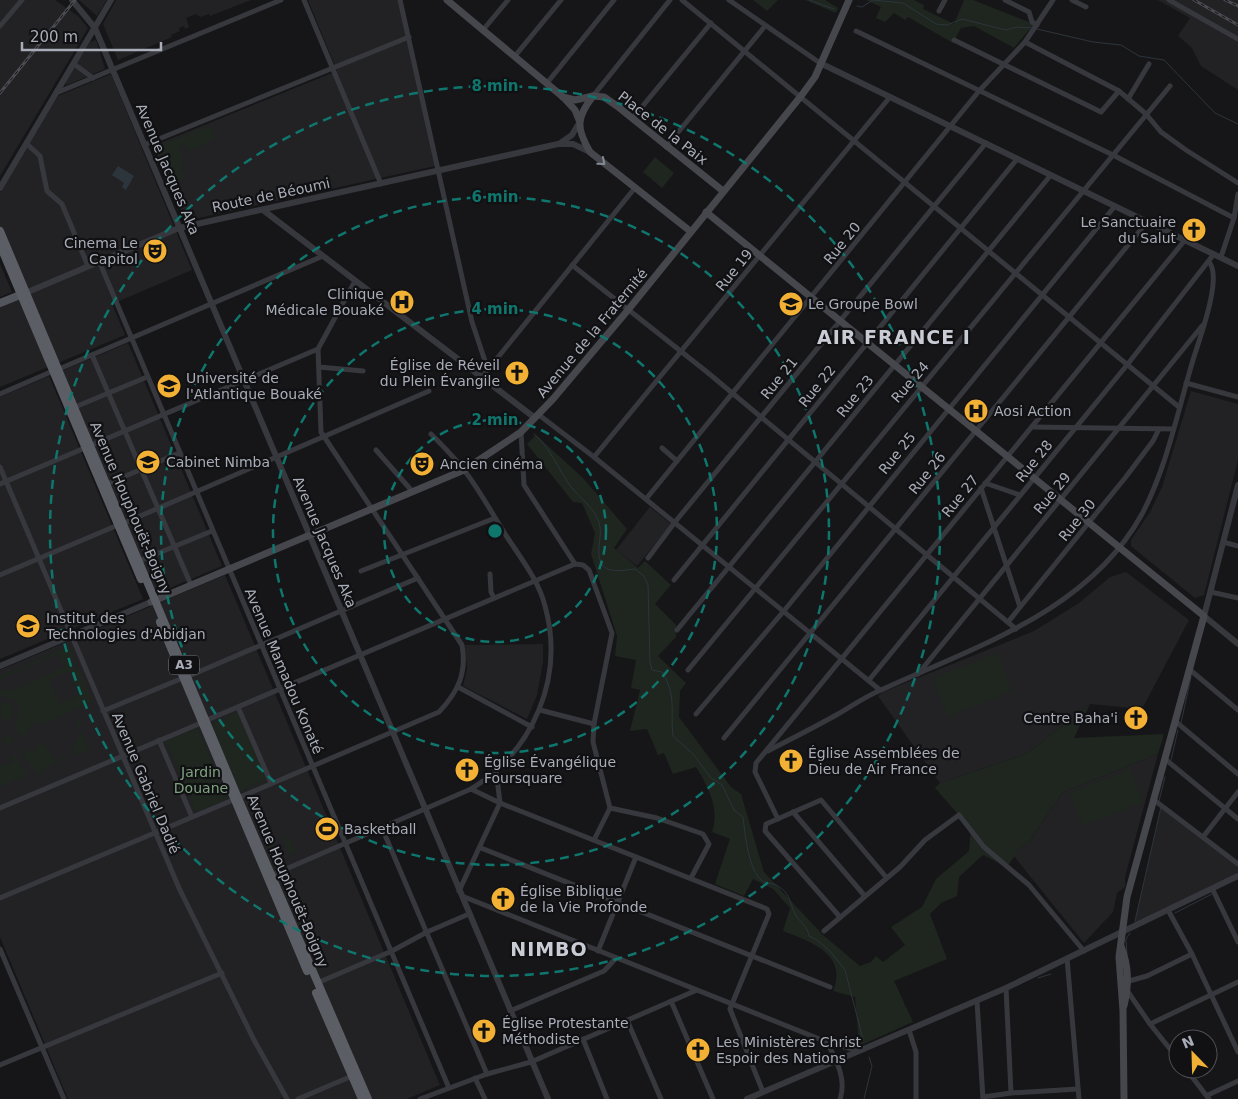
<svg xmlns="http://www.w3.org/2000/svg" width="1238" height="1099" viewBox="0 0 1238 1099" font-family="'DejaVu Sans',sans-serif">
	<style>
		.built { fill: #222225 }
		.green { fill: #1e261f; fill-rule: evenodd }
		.water { fill: #2c353c }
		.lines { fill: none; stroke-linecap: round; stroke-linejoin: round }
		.stream { stroke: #2c353c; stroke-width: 1 }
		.minor { stroke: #37383d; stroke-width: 5 }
		.tertiary { stroke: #37383d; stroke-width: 6 }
		.secondary { stroke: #45474d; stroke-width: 7 }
		.primary { stroke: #53555c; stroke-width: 8 }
		.trunk { stroke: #5b5e65; stroke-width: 8 }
		.rail-casing { stroke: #4a4c52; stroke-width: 3 }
		.rail { stroke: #111113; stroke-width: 1; stroke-dasharray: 4; stroke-linecap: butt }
		.oneway { stroke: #858993 }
		.ring { fill: none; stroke: #0f766e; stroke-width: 2.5; stroke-dasharray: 9 6 }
		.labels { text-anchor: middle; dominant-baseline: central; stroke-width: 4.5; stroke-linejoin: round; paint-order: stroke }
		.shield { fill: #111113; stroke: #7b7e86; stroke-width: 1 }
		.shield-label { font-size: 12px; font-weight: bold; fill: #a8adb8 }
		.street-label { font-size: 14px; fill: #a8adb8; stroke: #111113 }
		.poi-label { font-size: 14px; fill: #a8adb8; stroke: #111113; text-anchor: start }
		.park-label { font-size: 14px; fill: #7fa381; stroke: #111113 }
		.district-label { font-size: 19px; font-weight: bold; letter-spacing: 1px; fill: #c9ccd4; stroke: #111113 }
		.centre { fill: #0f766e; stroke: #111113; stroke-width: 2.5 }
		.ring-label { font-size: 15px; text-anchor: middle; font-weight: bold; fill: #0f766e; stroke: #111113; stroke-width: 4.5; stroke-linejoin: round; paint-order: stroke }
	</style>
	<rect width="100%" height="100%" fill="#161618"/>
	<g class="built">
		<path d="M 0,0 L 55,0 L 78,16 L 88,28 L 0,176 Z"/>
		<path d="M 79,0 L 107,0 L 97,16 Z"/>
		<path d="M 116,0 L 251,0 L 210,16 L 209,14 L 200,17 L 196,14 L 186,18 L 189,27 L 185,29 L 184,26 L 179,28 L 180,31 L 171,35 L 172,37 L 118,60 L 103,24 Z"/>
		<path d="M 308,0 L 400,0 L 435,166 L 185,221 L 153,146 L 337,71 Z"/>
		<path d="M 1158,0 L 1238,0 L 1238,90 L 1201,66 L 1192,48 L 1178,36 L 1190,18 Z"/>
		<path d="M 96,40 L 105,69 L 67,85 L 65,83 L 90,42 Z"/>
		<path d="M 111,74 L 192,270 L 112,304 L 125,335 L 0,387 L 0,306 L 28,294 L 0,228 L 0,193 L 58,96 Z"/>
		<path d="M 0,264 L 12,292 L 0,297 Z"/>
		<path d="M 128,343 L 222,566 L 151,596 L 57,373 Z"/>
		<path d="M 49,376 L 143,599 L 0,659 L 0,397 Z"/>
		<path d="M 1191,391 L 1238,404 L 1238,460 L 1204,595 L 1195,598 L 1131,546 L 1131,540 L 1150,512 L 1162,487 Z"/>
		<path d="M 650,507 L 671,524 L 637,566 L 616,550 Z"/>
		<path d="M 1126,572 L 1189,620 L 1142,709 L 1090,704 L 1028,753 L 940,783 L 878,696 L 883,692 L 1034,631 L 1079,603 L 1110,577 Z"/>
		<path d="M 225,575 L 440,1085 L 407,1099 L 289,1099 L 287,1096 L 280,1099 L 68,1099 L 0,937 L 0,670 Z"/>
		<path d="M 543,644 L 543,662 L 537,695 L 527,719 L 463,686 L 467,669 L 465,645 Z"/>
		<path d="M 1158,754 L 1125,877 L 1125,887 L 1117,893 L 1113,912 L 1084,943 L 1013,855 L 1023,844 L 1026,846 L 1063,792 Z"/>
		<path d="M 1161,807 L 1238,865 L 1238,877 L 1134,925 Z"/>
	</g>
	<g class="green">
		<path d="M 753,0 L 778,0 L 767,11 Z"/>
		<path d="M 805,0 L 825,0 L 838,8 L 836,13 Z"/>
		<path d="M 866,0 L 914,0 L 924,5 L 923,9 L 954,24 L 964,0 L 973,0 L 1034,24 L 1014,48 L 974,26 L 961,28 L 953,43 L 908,17 L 905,20 L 894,13 L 885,22 L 876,18 L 881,7 Z"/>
		<path d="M 201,129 L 213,129 L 215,138 L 212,141 L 207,140 L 207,144 L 188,151 L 185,145 L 178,148 L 185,164 L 179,167 L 186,178 L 170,184 L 157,153 L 159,146 Z"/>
		<path d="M 655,157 L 674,173 L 662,188 L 643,172 Z"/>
		<path d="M 536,435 L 583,478 L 627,529 L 614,548 L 638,568 L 645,561 L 671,585 L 655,604 L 676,625 L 676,637 L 658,656 L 686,683 L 680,691 L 679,717 L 731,787 L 741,794 L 764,872 L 823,935 L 860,966 L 871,962 L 876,956 L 883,962 L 905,945 L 891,927 L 922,907 L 936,879 L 969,851 L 971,829 L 935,788 L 940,783 L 1028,753 L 1090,704 L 1074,738 L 1164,734 L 1158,754 L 1063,792 L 1026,846 L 1023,844 L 1007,867 L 983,855 L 959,877 L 957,896 L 941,903 L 930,914 L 947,959 L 894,981 L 913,1022 L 859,1046 L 855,997 L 833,991 C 848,954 811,942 783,931 L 790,908 L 773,889 L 753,879 L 744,896 L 715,884 L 730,839 L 712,832 C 720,808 708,787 696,767 L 673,774 L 664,753 L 658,755 L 647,729 L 630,731 L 640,690 L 631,688 L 636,660 L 615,656 L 617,636 L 591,554 L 595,533 L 582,503 L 573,502 L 527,444 Z"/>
		<path d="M 69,646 L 74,658 L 71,660 L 75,669 L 79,668 L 93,702 L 40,725 L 32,722 L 27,734 L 19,736 L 14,724 C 19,716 22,708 14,700 L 0,696 L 0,690 L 6,688 L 8,692 L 65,667 L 59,654 L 2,678 L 4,682 L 0,683 L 0,676 ZM 69,671 L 79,695 L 60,704 L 49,679 Z"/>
		<path d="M 997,653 L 1012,691 L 948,717 L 932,679 Z"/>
		<path d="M 7,702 L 13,706 L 14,713 L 11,719 L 2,721 L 0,703 Z"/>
		<path d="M 238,712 L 267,780 L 236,793 L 207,725 Z"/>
		<path d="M 79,720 L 82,725 L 79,727 L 88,747 L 91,746 L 90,751 L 88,752 L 87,749 L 43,768 L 44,771 L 37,774 L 31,764 L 27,763 L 23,752 L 29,749 L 32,752 L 35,751 L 37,744 L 40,743 L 50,749 L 55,761 L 70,755 L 77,739 L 81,737 L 75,722 Z"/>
		<path d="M 198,728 L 227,799 L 196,812 L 166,741 Z"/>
		<path d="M 12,734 L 15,742 L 7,747 L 5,740 L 0,742 L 0,739 Z"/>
		<path d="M 16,755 L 21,766 L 29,774 L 0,787 L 0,766 L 13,762 L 11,757 Z"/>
		<path d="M 1130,769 L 1143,802 L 1083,826 L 1070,793 Z"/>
		<path d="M 260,810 L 269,829 L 260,833 L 252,813 Z"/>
		<path d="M 327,816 L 336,837 L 326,841 L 317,820 Z"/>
		<path d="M 289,836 L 296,852 L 289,855 L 282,839 Z"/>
		<path d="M 272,839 L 280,856 L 271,860 L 264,842 Z"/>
	</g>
	<path class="water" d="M 118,166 L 134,176 L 126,190 L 122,187 L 124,183 L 112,175 Z"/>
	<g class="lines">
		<g class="stream">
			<path d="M 809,0 L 834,9"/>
			<path d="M 857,6 L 862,7 L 873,0 L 903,3 L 936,24 L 947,25 L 962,19 L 1006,30 L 1017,27 L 1032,28"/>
			<path d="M 1037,29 L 1093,42 L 1121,45 L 1139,56 L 1164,60 L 1215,113 L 1238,124"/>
			<path d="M 534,434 C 548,444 560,472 571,487 C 580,498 598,511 600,527 C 602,538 595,554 602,564 C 608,574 625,570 635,569 L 644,576 L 648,585 L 650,662 L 652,670 L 662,672 C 677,695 670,711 673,736 L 693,754 L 711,778 L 722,785 L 734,810 L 743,817 C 745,834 748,865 759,878 C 764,884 770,882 776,885 C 793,894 789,906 797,917 C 803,925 807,926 809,936 L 817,940 L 830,951 L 845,970 L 863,1039"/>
			<path d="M 1181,723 L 1191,677"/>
			<path d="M 1171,760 L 1178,730"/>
			<path d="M 1159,801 L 1165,777"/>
			<path d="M 1175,913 L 1212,894"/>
			<path d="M 1135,921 L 1161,807"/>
			<path d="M 1125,941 L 1130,933"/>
			<path d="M 1126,941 L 1127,953"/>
			<path d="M 1038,978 L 1051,974"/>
			<path d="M 864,1099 L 872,1066 L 869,1057"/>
		</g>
		<g class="minor">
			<path d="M 304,0 L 381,184"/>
			<path d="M 400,0 L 472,322 L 488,370"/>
			<path d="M 682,0 L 1179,407"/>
			<path d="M 729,0 L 820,63"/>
			<path d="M 1005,0 L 1029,12 L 1032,22 L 1037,25"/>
			<path d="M 1072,0 L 1086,7"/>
			<path d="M 1169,0 L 1238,39"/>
			<path d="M 939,11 L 945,0"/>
			<path d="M 0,26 L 22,0"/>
			<path d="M 483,30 L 508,0"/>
			<path d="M 856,31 L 1113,155 L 1234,218"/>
			<path d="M 954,40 L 1101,112 L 1119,91"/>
			<path d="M 1025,42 L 1119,91 L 1146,114 L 1161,132 L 1186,150 L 1238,183"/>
			<path d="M 515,56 L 561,0"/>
			<path d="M 74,64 L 93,78"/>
			<path d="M 547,83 L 614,0"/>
			<path d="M 56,93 L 281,0"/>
			<path d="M 593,96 L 670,0"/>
			<path d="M 1128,99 L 1149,64"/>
			<path d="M 632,119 L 711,23"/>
			<path d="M 27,144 L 40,156 L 47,191 L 62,204 L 88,266"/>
			<path d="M 144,145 L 409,37"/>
			<path d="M 666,147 L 765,26"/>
			<path d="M 1221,257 L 1234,218 L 1238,194"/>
			<path d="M 99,261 L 449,1088"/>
			<path d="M 572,265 L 707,372 L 1016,629"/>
			<path d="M 92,355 L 191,585"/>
			<path d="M 319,367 L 363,371"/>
			<path d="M 59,369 L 323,256"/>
			<path d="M 482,377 L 634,189"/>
			<path d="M 1186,383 L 1238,397"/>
			<path d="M 0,394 L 53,371"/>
			<path d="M 75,407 L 147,377"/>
			<path d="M 539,415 L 594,457 L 880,690"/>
			<path d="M 1032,427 L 1173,429"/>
			<path d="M 521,432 L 524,485 L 575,564"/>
			<path d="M 662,448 L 677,461"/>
			<path d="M 376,450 L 412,491"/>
			<path d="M 594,457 L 890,97"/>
			<path d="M 0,467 L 179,888 L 254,1040 L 287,1099"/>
			<path d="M 985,483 L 1020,495"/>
			<path d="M 0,484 L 318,349"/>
			<path d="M 107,484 L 179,453"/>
			<path d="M 981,488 L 1020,607"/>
			<path d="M 646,499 L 979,91 L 1025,42 L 1053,0"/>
			<path d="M 124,523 L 429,391"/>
			<path d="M 1223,542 L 1238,546"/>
			<path d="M 648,558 L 675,522 L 986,143"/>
			<path d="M 139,561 L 212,531"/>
			<path d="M 361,571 L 495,518"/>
			<path d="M 490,574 L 491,592 L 494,598"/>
			<path d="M 0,575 L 118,525"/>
			<path d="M 674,580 L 1017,159"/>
			<path d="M 1211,592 L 1238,598"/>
			<path d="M 1008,622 L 1125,478 L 1153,441 L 1159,429"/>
			<path d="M 677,630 L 1050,176"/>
			<path d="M 1189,669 L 1238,710"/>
			<path d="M 688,670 L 1170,86"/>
			<path d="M 918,674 L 1202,326"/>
			<path d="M 189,676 L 418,578"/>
			<path d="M 869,680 L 1127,365 L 1214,254"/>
			<path d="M 458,687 L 532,727"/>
			<path d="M 238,707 L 271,783"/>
			<path d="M 540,710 L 594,724"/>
			<path d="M 103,711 L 183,678"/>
			<path d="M 696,714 L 783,612 L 1115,206"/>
			<path d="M 207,720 L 575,564 L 583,565 L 589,570 L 612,633 L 594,724 L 593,742 L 610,808 L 594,840"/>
			<path d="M 1175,721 L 1238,774"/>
			<path d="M 724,738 L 1147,222"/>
			<path d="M 159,740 L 192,817"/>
			<path d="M 768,751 C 791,739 815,727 838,714 C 852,706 866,696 881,690 C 976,646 1088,612 1142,514 C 1167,467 1178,410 1193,360 C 1199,340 1223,277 1209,262"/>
			<path d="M 1165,759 L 1238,819"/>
			<path d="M 471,789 L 500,803 L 767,909 L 769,914 L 730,1009 L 763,1092"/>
			<path d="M 238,798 L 439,712 C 458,692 467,673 462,645 L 321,432 L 318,349 L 355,281"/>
			<path d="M 1154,800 L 1238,864"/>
			<path d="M 0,808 L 201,723"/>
			<path d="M 610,808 L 657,818 L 703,834 L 709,844 L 691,878"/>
			<path d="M 793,812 L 864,895"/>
			<path d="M 778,819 L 755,772 L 756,763 L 1185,240"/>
			<path d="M 382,828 L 487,1074"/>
			<path d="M 1203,837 L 1238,792"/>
			<path d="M 481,848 L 830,987"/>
			<path d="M 272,875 L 471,789 C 533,751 565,678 545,606 C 539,582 523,561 509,540 C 494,517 481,492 464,470 C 454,457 442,445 431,434"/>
			<path d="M 1212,888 L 1238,942"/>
			<path d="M 459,891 L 500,803 L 496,770"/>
			<path d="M 462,896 L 827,1042 L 859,1051"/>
			<path d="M 0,898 L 233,800"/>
			<path d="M 1168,910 L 1192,954 L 1238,1052"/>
			<path d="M 840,917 L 765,831 L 766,824 L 821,800 L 886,877"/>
			<path d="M 824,931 L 900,867 L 925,840 L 959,815 L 984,847 L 1029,885 L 1084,951"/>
			<path d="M 0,949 L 64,1099"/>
			<path d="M 598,951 L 636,857"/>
			<path d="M 1067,958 L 1079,1099"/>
			<path d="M 1129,981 L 1147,976 L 1192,954"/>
			<path d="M 317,983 L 392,951 L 427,932 L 469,914"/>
			<path d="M 1006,988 L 1011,1093"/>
			<path d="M 1126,989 L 1150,1024 L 1178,1059"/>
			<path d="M 671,1001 L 713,1099"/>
			<path d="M 977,1001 L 983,1099"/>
			<path d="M 510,1011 L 604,971 L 616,958"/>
			<path d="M 627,1020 L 661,1099"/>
			<path d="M 1150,1024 L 1238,982"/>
			<path d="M 909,1030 L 916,1052 L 916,1099"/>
			<path d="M 583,1039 L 607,1099"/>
			<path d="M 827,1042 C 836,1060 847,1079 840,1099"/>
			<path d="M 0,1065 L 222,973"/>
			<path d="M 1186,1069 L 1209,1099"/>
			<path d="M 475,1078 L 485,1099"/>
			<path d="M 1208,1095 L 1238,1081"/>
			<path d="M 983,1097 L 1011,1093 L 1078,1089"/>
			<path d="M 298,1099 L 352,1076"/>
			<path d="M 420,1099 L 487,1074 L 531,1062 L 697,990"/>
		</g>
		<g class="tertiary">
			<path d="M 72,0 L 95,28 L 548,1099"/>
			<path d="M 820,63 L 1238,266"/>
			<path d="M 559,144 L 572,135 L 579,123"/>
			<path d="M 0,188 L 111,0"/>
			<path d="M 263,210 L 535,418"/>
			<path d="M 23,294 L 179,228 L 558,144 L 573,144 L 590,152"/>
			<path d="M 1238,485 L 1204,616 L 1238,644"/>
			<path d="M 0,666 L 151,602"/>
			<path d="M 747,1099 L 1006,988 L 1238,876"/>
		</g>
		<g class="secondary">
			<path d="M 447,0 L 563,97 L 575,110 L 579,120"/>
			<path d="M 563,97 L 575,100 L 593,96"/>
			<path d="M 706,212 L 1204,616 L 1127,897 L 1119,957 L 1123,1011 L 1124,1099"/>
			<path d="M 690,231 L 590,152 C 576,128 576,118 593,96 L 604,97 L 617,106 L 723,191"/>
			<path d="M 151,602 L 464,470 L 521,432 L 553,399 L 628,310 L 801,96 L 815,77 L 849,0"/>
			<path d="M 1121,946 C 1129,967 1129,984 1124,1006"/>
		</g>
		<path class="primary" d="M 0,303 L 20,295"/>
		<g class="trunk">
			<path d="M 0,231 L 238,798 L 368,1099"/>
			<path d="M 0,245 L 141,579"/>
			<path d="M 160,622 L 307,971"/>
			<path d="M 316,993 L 362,1099"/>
		</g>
		<defs>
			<g id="rail">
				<path d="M 1194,0 L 1238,25"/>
				<path d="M 1225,0 L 1238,6"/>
				<path d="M 0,93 L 75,0"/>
			</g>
		</defs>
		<use href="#rail" class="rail-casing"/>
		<use href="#rail" class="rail"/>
	</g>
	<defs><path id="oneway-chevron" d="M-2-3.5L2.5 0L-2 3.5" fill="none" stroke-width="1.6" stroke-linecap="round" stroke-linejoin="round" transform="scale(1.25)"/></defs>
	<use class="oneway" href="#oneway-chevron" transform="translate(602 162) rotate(40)"/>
	<g class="ring">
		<circle cx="495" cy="531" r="111"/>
		<circle cx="495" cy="531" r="222"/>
		<circle cx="495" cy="531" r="334"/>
		<circle cx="495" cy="531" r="445"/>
	</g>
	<defs>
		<symbol id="church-disc" viewBox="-11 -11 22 22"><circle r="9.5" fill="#f2b134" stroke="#111113"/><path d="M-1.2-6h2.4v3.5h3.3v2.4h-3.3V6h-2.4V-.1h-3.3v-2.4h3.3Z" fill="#111"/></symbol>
		<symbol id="theatre-disc" viewBox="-11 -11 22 22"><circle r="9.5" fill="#f2b134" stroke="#111113"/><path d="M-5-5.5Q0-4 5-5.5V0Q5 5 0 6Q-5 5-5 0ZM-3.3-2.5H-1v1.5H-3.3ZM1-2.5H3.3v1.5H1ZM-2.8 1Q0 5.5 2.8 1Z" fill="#111"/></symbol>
		<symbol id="hospital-disc" viewBox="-11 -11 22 22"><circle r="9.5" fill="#f2b134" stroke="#111113"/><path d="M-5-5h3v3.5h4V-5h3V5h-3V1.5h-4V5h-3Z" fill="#111"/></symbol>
		<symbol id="university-disc" viewBox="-11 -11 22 22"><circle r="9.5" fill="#f2b134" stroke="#111113"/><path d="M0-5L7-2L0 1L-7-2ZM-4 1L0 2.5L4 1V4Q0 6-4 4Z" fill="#111"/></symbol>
		<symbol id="stadium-disc" viewBox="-11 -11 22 22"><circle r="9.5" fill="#f2b134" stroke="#111113"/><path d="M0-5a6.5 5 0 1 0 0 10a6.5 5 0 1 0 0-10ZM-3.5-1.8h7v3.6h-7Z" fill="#111"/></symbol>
	</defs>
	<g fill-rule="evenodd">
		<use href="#church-disc" x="1180" y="216" width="28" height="28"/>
		<use href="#theatre-disc" x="141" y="237" width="28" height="28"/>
		<use href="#hospital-disc" x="388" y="288" width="28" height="28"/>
		<use href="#university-disc" x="777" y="290" width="28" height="28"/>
		<use href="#church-disc" x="503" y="359" width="28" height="28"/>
		<use href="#university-disc" x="155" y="372" width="28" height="28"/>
		<use href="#hospital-disc" x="962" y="397" width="28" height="28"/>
		<use href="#university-disc" x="134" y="448" width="28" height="28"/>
		<use href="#theatre-disc" x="408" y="450" width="28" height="28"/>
		<use href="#university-disc" x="14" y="612" width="28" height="28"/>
		<use href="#church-disc" x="1122" y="704" width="28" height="28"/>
		<use href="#church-disc" x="777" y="747" width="28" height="28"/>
		<use href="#church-disc" x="453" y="756" width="28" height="28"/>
		<use href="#stadium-disc" x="313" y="815" width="28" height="28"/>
		<use href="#church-disc" x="489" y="885" width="28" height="28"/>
		<use href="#church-disc" x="470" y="1017" width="28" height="28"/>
		<use href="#church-disc" x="684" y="1036" width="28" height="28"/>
	</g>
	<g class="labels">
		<rect class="shield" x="169" y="655.5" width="30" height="19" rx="4"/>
		<g class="shield-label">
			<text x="184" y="665">A3</text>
		</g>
		<g class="street-label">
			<text transform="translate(663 128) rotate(38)">Place de la Paix</text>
			<text transform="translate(168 169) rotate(67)">Avenue Jacques Aka</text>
			<text transform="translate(271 195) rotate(-12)">Route de Béoumi</text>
			<text transform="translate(842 243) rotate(-51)">Rue 20</text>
			<text transform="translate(734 270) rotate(-51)">Rue 19</text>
			<text transform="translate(592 333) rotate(-50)">Avenue de la Fraternité</text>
			<text transform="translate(779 378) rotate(-51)">Rue 21</text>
			<text transform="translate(910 382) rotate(-49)">Rue 24</text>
			<text transform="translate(817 386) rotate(-51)">Rue 22</text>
			<text transform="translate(855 396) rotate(-51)">Rue 23</text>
			<text transform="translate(897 453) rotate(-51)">Rue 25</text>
			<text transform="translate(1034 461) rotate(-51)">Rue 28</text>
			<text transform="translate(927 473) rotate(-51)">Rue 26</text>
			<text transform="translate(1052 493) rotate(-50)">Rue 29</text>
			<text transform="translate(960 496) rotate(-51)">Rue 27</text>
			<text transform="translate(131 508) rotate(67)">Avenue Houphouët-Boigny</text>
			<text transform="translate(1077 520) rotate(-51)">Rue 30</text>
			<text transform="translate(325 542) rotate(67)">Avenue Jacques Aka</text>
			<text transform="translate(284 671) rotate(67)">Avenue Mamadou Konaté</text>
			<text transform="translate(146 783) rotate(67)">Avenue Gabriel Dadié</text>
			<text transform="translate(288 881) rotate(67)">Avenue Houphouët-Boigny</text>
		</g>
		<g class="poi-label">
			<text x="1176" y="222" text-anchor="end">Le Sanctuaire<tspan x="1176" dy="16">du Salut</tspan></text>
			<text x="138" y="243" text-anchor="end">Cinema Le<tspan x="138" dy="16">Capitol</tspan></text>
			<text x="384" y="294" text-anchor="end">Clinique<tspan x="384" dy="16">Médicale Bouaké</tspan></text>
			<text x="808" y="304">Le Groupe Bowl</text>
			<text x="500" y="365" text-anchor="end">Église de Réveil<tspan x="500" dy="16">du Plein Évangile</tspan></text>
			<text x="186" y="378">Université de<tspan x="186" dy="16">l'Atlantique Bouaké</tspan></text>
			<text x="994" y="411">Aosi Action</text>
			<text x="166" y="462">Cabinet Nimba</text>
			<text x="440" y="464">Ancien cinéma</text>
			<text x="46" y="618">Institut des<tspan x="46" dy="16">Technologies d'Abidjan</tspan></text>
			<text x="1118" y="718" text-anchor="end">Centre Baha'i</text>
			<text x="808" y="753">Église Assemblées de<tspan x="808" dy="16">Dieu de Air France</tspan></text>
			<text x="484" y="762">Église Évangélique<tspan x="484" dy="16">Foursquare</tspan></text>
			<text x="344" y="829">Basketball</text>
			<text x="520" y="891">Église Biblique<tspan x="520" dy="16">de la Vie Profonde</tspan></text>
			<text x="502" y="1023">Église Protestante<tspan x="502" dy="16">Méthodiste</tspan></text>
			<text x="716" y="1042">Les Ministères Christ<tspan x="716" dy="16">Espoir des Nations</tspan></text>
		</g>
		<g class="park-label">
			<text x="201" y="772">Jardin<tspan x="201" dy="16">Douane</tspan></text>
		</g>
		<g class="district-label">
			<text x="894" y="337">AIR FRANCE I</text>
			<text x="549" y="949">NIMBO</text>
		</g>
	</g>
	<circle cx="495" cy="531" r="8" class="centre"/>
	<g class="ring-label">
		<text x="495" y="91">8 min</text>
		<text x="495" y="202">6 min</text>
		<text x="495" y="314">4 min</text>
		<text x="495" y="425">2 min</text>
	</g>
	<g transform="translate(1193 1054) rotate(337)"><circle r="24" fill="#111113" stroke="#4d4f55"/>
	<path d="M0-4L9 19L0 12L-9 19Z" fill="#f2b134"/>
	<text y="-8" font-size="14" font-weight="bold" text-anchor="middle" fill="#a8adb8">N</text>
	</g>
	<path d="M22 42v8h139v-8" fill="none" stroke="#a8adb8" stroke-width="2.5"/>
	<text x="30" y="42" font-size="15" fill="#a8adb8" stroke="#111113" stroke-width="4" paint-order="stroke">200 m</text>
</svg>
